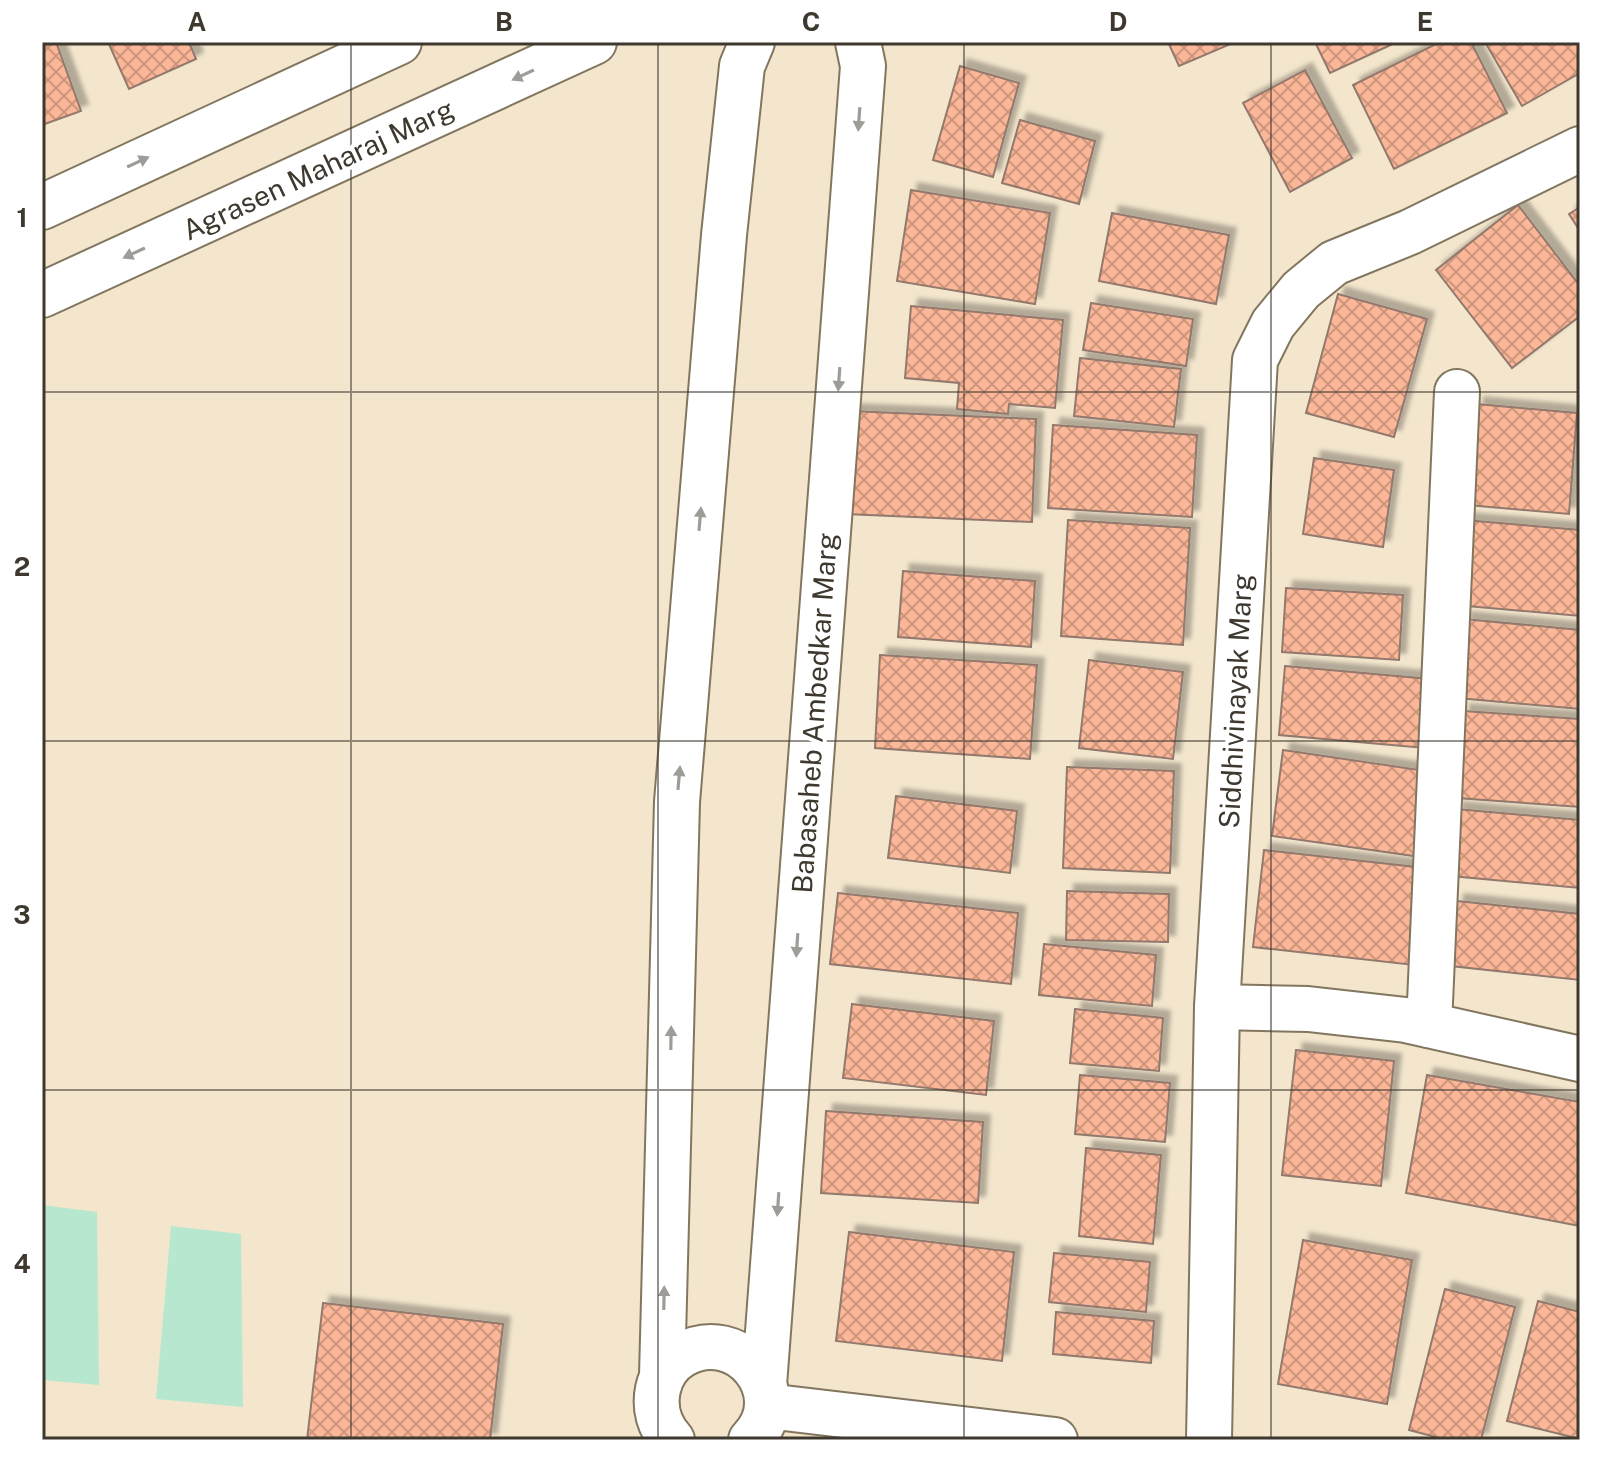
<svg xmlns="http://www.w3.org/2000/svg" width="1622" height="1482" viewBox="0 0 1622 1482" font-family="'Public Sans',sans-serif">
	<style>
		.park { fill: #b8e7cf }
		.building { fill: url(#building-cross-hatch); stroke: #92786d; stroke-width: 2; filter: url(#shadow) }
		.lines { fill: none; stroke-linecap: round; stroke-linejoin: round }
		.minor-casing { stroke: #82765f; stroke-width: 48 }
		.secondary-casing { stroke: #82765f; stroke-width: 48 }
		.primary-casing { stroke: #82765f; stroke-width: 48 }
		.minor { stroke: #fff; stroke-width: 44 }
		.secondary { stroke: #fff; stroke-width: 44 }
		.primary { stroke: #fff; stroke-width: 44 }
		.oneway { fill: #9e9c97 }
		.grid { fill: none; stroke: #3e382f; stroke-width: 2; stroke-opacity: 0.55 }
		.labels { text-anchor: middle; dominant-baseline: central; stroke-width: 8; stroke-linejoin: round; paint-order: stroke }
		.street-label { font-size: 28px; fill: #3e382f; stroke: #fff }
		.neatline { fill: none; stroke: #3e382f; stroke-width: 3 }
		.grid-label { font-size: 26px; text-anchor: middle; font-weight: bold; fill: #3e382f }
	</style>
	<defs>
		<pattern id="building-cross-hatch" width="8" height="8" patternUnits="userSpaceOnUse" patternTransform="scale(2)"><rect width="8" height="8" fill="#fbb798"/><path d="M0 0l8 8M0 8l8-8" fill="none" stroke="#cd967c"/></pattern>
		<filter id="shadow"><feDropShadow dx="7" dy="-7" stdDeviation="2" flood-color="#0004"/></filter>
	</defs>
	<rect width="100%" height="100%" fill="#f3e6cd"/>
	<g class="park">
		<path d="M 42,1205 L 97,1212 L 99,1385 L 42,1380 Z"/>
		<path d="M 171,1226 L 241,1234 L 243,1407 L 156,1399 Z"/>
	</g>
	<g class="building">
		<path d="M 42,42 L 56,42 L 81,111 L 42,125 Z"/>
		<path d="M 108,42 L 189,42 L 196,59 L 129,89 Z"/>
		<path d="M 1168,42 L 1232,42 L 1233,43 L 1179,66 Z"/>
		<path d="M 1315,42 L 1397,42 L 1330,73 Z"/>
		<path d="M 1440,42 L 1471,42 L 1507,113 L 1394,169 L 1353,85 Z"/>
		<path d="M 1485,42 L 1580,42 L 1580,73 L 1522,106 Z"/>
		<path d="M 960,66 L 1019,83 L 993,177 L 933,160 Z"/>
		<path d="M 1305,70 L 1352,158 L 1290,192 L 1243,103 Z"/>
		<path d="M 1020,120 L 1095,141 L 1079,204 L 1002,183 Z"/>
		<path d="M 911,190 L 1050,213 L 1035,304 L 897,281 Z"/>
		<path d="M 1518,205 L 1580,286 L 1580,316 L 1512,368 L 1436,270 Z"/>
		<path d="M 1580,207 L 1580,231 L 1569,214 Z"/>
		<path d="M 1112,213 L 1229,235 L 1216,304 L 1099,281 Z"/>
		<path d="M 1338,294 L 1427,319 L 1394,437 L 1306,413 Z"/>
		<path d="M 1091,303 L 1193,319 L 1186,366 L 1083,350 Z"/>
		<path d="M 911,306 L 1063,320 L 1055,408 L 1009,404 L 1008,414 L 957,409 L 959,383 L 905,378 Z"/>
		<path d="M 1080,358 L 1181,369 L 1174,427 L 1074,416 Z"/>
		<path d="M 1477,404 L 1577,413 L 1569,514 L 1468,505 Z"/>
		<path d="M 850,411 L 1036,419 L 1032,522 L 846,514 Z"/>
		<path d="M 1053,425 L 1197,435 L 1192,517 L 1048,508 Z"/>
		<path d="M 1314,458 L 1394,470 L 1383,547 L 1303,534 Z"/>
		<path d="M 1068,520 L 1190,528 L 1183,645 L 1061,636 Z"/>
		<path d="M 1464,520 L 1580,530 L 1580,616 L 1456,605 Z"/>
		<path d="M 903,571 L 1035,581 L 1031,647 L 898,637 Z"/>
		<path d="M 1286,588 L 1403,595 L 1399,660 L 1282,652 Z"/>
		<path d="M 1464,619 L 1580,630 L 1580,709 L 1458,698 Z"/>
		<path d="M 880,655 L 1037,665 L 1030,759 L 875,748 Z"/>
		<path d="M 1089,660 L 1183,672 L 1173,759 L 1079,748 Z"/>
		<path d="M 1285,666 L 1430,679 L 1425,748 L 1279,735 Z"/>
		<path d="M 1463,711 L 1580,719 L 1580,807 L 1457,798 Z"/>
		<path d="M 1283,750 L 1433,772 L 1421,857 L 1272,836 Z"/>
		<path d="M 1067,767 L 1174,771 L 1170,873 L 1063,868 Z"/>
		<path d="M 896,796 L 1017,811 L 1010,873 L 888,858 Z"/>
		<path d="M 1456,809 L 1580,820 L 1580,888 L 1451,876 Z"/>
		<path d="M 1264,850 L 1425,868 L 1414,965 L 1253,947 Z"/>
		<path d="M 1067,891 L 1169,894 L 1168,942 L 1066,940 Z"/>
		<path d="M 838,893 L 1018,913 L 1011,984 L 830,964 Z"/>
		<path d="M 1457,901 L 1580,914 L 1580,980 L 1451,966 Z"/>
		<path d="M 1044,944 L 1156,955 L 1152,1006 L 1039,995 Z"/>
		<path d="M 852,1004 L 994,1021 L 986,1095 L 843,1078 Z"/>
		<path d="M 1075,1009 L 1163,1018 L 1159,1071 L 1070,1063 Z"/>
		<path d="M 1296,1050 L 1394,1061 L 1381,1186 L 1282,1175 Z"/>
		<path d="M 1080,1075 L 1170,1083 L 1165,1142 L 1075,1134 Z"/>
		<path d="M 1427,1075 L 1580,1102 L 1580,1226 L 1406,1193 Z"/>
		<path d="M 826,1111 L 983,1122 L 978,1203 L 821,1193 Z"/>
		<path d="M 1086,1148 L 1161,1155 L 1153,1244 L 1079,1236 Z"/>
		<path d="M 849,1232 L 1014,1252 L 1002,1361 L 836,1341 Z"/>
		<path d="M 1303,1240 L 1412,1260 L 1387,1404 L 1278,1384 Z"/>
		<path d="M 1054,1253 L 1150,1262 L 1146,1312 L 1049,1302 Z"/>
		<path d="M 1445,1289 L 1515,1307 L 1481,1440 L 1447,1440 L 1409,1430 Z"/>
		<path d="M 1538,1301 L 1580,1312 L 1580,1439 L 1507,1421 Z"/>
		<path d="M 323,1303 L 503,1324 L 490,1440 L 307,1440 Z"/>
		<path d="M 1056,1312 L 1154,1321 L 1151,1363 L 1053,1354 Z"/>
	</g>
	<g class="lines">
		<defs>
			<g id="minor">
				<path d="M 1217,1007 L 1308,1009 L 1406,1020 L 1580,1059"/>
				<path d="M 1429,1025 L 1457,392"/>
				<path d="M 767,1406 L 1055,1440"/>
				<path d="M 1209,1440 L 1217,1007 L 1255,360 L 1273,324 L 1301,290 L 1334,263 L 1410,232 L 1580,149"/>
			</g>
			<g id="secondary">
				<path d="M 662,1376 L 677,802 L 724,235 L 742,66 L 752,42"/>
				<path d="M 764,1385 L 863,66 L 858,42"/>
				<path d="M 672,1440 C 659,1426 654,1408 658,1389 C 661,1375 670,1362 682,1355 C 738,1323 796,1394 751,1440"/>
			</g>
			<g id="primary">
				<path d="M 42,207 L 399,42"/>
				<path d="M 42,295 L 594,42"/>
			</g>
		</defs>
		<use href="#minor" class="minor-casing"/>
		<use href="#secondary" class="secondary-casing"/>
		<use href="#primary" class="primary-casing"/>
		<use href="#minor" class="minor"/>
		<use href="#secondary" class="secondary"/>
		<use href="#primary" class="primary"/>
	</g>
	<defs><path id="oneway-solid" d="M-6-.8H1V-3.2L6.5 0L1 3.2V.8H-6Z" transform="scale(2)"/></defs>
	<g class="oneway">
		<use href="#oneway-solid" transform="translate(523 75) rotate(155)"/>
		<use href="#oneway-solid" transform="translate(859 119) rotate(94)"/>
		<use href="#oneway-solid" transform="translate(138 162) rotate(-25)"/>
		<use href="#oneway-solid" transform="translate(134 253) rotate(155)"/>
		<use href="#oneway-solid" transform="translate(839 379) rotate(94)"/>
		<use href="#oneway-solid" transform="translate(700 519) rotate(-85)"/>
		<use href="#oneway-solid" transform="translate(679 778) rotate(-85)"/>
		<use href="#oneway-solid" transform="translate(797 945) rotate(94)"/>
		<use href="#oneway-solid" transform="translate(671 1038) rotate(-89)"/>
		<use href="#oneway-solid" transform="translate(778 1204) rotate(94)"/>
		<use href="#oneway-solid" transform="translate(664 1298) rotate(-89)"/>
	</g>
	<path class="grid" d="M 351,42 L 351,1440M 658,42 L 658,1440M 964,42 L 964,1440M 1271,42 L 1271,1440M 42,392 L 1580,392M 42,741 L 1580,741M 42,1090 L 1580,1090"/>
	<g class="labels">
		<g class="street-label">
			<text transform="translate(318 169) rotate(-25)">Agrasen Maharaj Marg</text>
			<text transform="translate(1235 701) rotate(-87)">Siddhivinayak Marg</text>
			<text transform="translate(814 713) rotate(-86)">Babasaheb Ambedkar Marg</text>
		</g>
	</g>
	<rect width="1622" height="1482" fill="none" stroke="#ffffff" stroke-width="88"/>
	<rect x="44" y="44" width="1534" height="1394" class="neatline"/>
	<g class="grid-label">
		<text x="197" y="31">A</text>
		<text x="504" y="31">B</text>
		<text x="811" y="31">C</text>
		<text x="1118" y="31">D</text>
		<text x="1425" y="31">E</text>
		<text x="22" y="227">1</text>
		<text x="22" y="576">2</text>
		<text x="22" y="924">3</text>
		<text x="22" y="1273">4</text>
	</g>
</svg>
